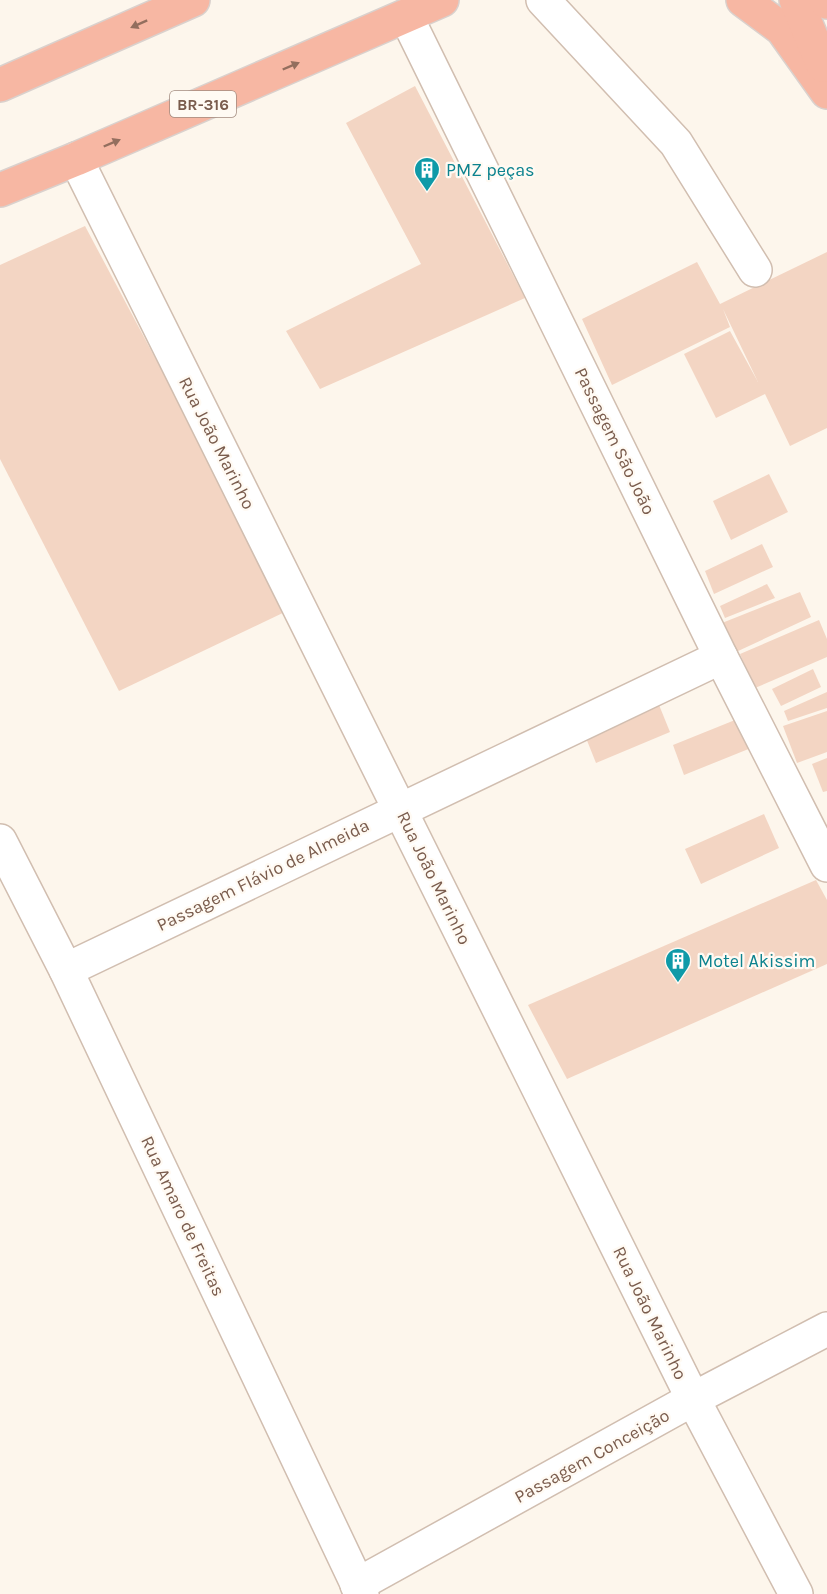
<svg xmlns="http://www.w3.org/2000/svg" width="827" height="1594" viewBox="0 0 827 1594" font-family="Karla,sans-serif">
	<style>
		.building { fill: #f3d5c3 }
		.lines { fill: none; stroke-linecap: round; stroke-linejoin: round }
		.minor-casing { stroke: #d1beb0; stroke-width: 36 }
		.highway-casing { stroke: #dad1cd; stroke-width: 36 }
		.minor { stroke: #fff; stroke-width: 33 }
		.highway { stroke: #f7b7a3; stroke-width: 33 }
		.oneway { fill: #936e5e }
		.labels { text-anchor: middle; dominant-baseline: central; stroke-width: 4.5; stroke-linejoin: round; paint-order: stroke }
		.shield { fill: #fffaf3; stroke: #a28b7f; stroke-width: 1.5 }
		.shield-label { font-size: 16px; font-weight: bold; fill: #7a5c4d }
		.culture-label { font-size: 18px; fill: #0d838f; stroke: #fffaf3; text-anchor: start }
		.street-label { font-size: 18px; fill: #7a5c4d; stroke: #fffaf3 }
	</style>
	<rect width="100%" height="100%" fill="#fdf6ec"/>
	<g class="building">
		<path d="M 415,86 L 525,298 L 320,389 L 286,331 L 421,264 L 346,123 Z"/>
		<path d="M 85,226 L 289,610 L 119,691 L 0,459 L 0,265 Z"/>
		<path d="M 827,252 L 827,428 L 790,446 L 765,394 L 716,418 L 684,354 L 730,331 L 758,382 L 723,309 L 730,327 L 612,385 L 582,319 L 697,262 L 720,304 Z"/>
		<path d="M 769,474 L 788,512 L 731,540 L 713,501 Z"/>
		<path d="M 762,544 L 773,567 L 714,594 L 705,571 Z"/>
		<path d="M 767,584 L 775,598 L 725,618 L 720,606 Z"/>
		<path d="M 800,592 L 811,617 L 736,652 L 722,623 Z"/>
		<path d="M 819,620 L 827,639 L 827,657 L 755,688 L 740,654 Z"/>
		<path d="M 813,669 L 821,687 L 781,706 L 772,689 Z"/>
		<path d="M 648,678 L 670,732 L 596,763 L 574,708 Z"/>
		<path d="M 827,692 L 827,708 L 788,721 L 784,711 Z"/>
		<path d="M 827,711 L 827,752 L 797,763 L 783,726 Z"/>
		<path d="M 740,718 L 751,748 L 684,775 L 673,745 Z"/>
		<path d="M 827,758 L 827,791 L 823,792 L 812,764 Z"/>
		<path d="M 764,814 L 779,848 L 701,884 L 685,849 Z"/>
		<path d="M 816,880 L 827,900 L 827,964 L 567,1079 L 528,1005 Z"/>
	</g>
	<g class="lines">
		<defs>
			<g id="minor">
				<path d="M 543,0 L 676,143 L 755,270"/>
				<path d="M 406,16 L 721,657 L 827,865"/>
				<path d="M 76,159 L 693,1399 L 796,1594"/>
				<path d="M 0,841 L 66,970 L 362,1594"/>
				<path d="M 66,970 L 721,657"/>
				<path d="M 357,1585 L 693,1399 L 827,1329"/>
			</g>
			<g id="highway">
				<path d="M 743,0 L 782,29 L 827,92"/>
				<path d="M 796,0 L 823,65"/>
				<path d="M 826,0 L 827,2"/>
				<path d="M 0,85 L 193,0"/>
				<path d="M 0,190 L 76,159 L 442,0"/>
			</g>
		</defs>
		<use href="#minor" class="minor-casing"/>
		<use href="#highway" class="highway-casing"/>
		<use href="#minor" class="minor"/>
		<use href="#highway" class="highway"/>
	</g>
	<defs><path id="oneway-solid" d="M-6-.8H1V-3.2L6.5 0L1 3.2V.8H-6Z" transform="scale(1.5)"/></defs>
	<g class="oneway">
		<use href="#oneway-solid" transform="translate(139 24) rotate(156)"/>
		<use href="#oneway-solid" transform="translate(291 66) rotate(-23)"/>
		<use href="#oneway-solid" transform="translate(112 143) rotate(-23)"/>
	</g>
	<defs>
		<symbol id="building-pin" viewBox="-11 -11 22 30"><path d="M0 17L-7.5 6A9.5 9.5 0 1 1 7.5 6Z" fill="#0f9aa8" stroke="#fffaf3"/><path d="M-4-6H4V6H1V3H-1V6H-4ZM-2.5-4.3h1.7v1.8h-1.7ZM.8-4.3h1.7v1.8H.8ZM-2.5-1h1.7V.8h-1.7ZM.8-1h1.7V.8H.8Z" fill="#fff"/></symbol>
	</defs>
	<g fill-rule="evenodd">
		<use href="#building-pin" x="412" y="155" width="30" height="40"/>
		<use href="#building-pin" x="663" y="946" width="30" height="40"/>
	</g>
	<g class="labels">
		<rect class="shield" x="170" y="91" width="66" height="26" rx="4.5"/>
		<g class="shield-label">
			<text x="203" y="104">BR-316</text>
		</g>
		<g class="culture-label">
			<text x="446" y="170">PMZ peças</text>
			<text x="698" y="961">Motel Akissim</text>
		</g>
		<g class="street-label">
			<text transform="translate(615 441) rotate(64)">Passagem São João</text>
			<text transform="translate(217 443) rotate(63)">Rua João Marinho</text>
			<text transform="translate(263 875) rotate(-26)">Passagem Flávio de Almeida</text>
			<text transform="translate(434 878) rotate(64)">Rua João Marinho</text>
			<text transform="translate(183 1216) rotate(65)">Rua Amaro de Freitas</text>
			<text transform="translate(650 1313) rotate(64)">Rua João Marinho</text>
			<text transform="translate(592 1456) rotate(-29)">Passagem Conceição</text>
		</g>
	</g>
</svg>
